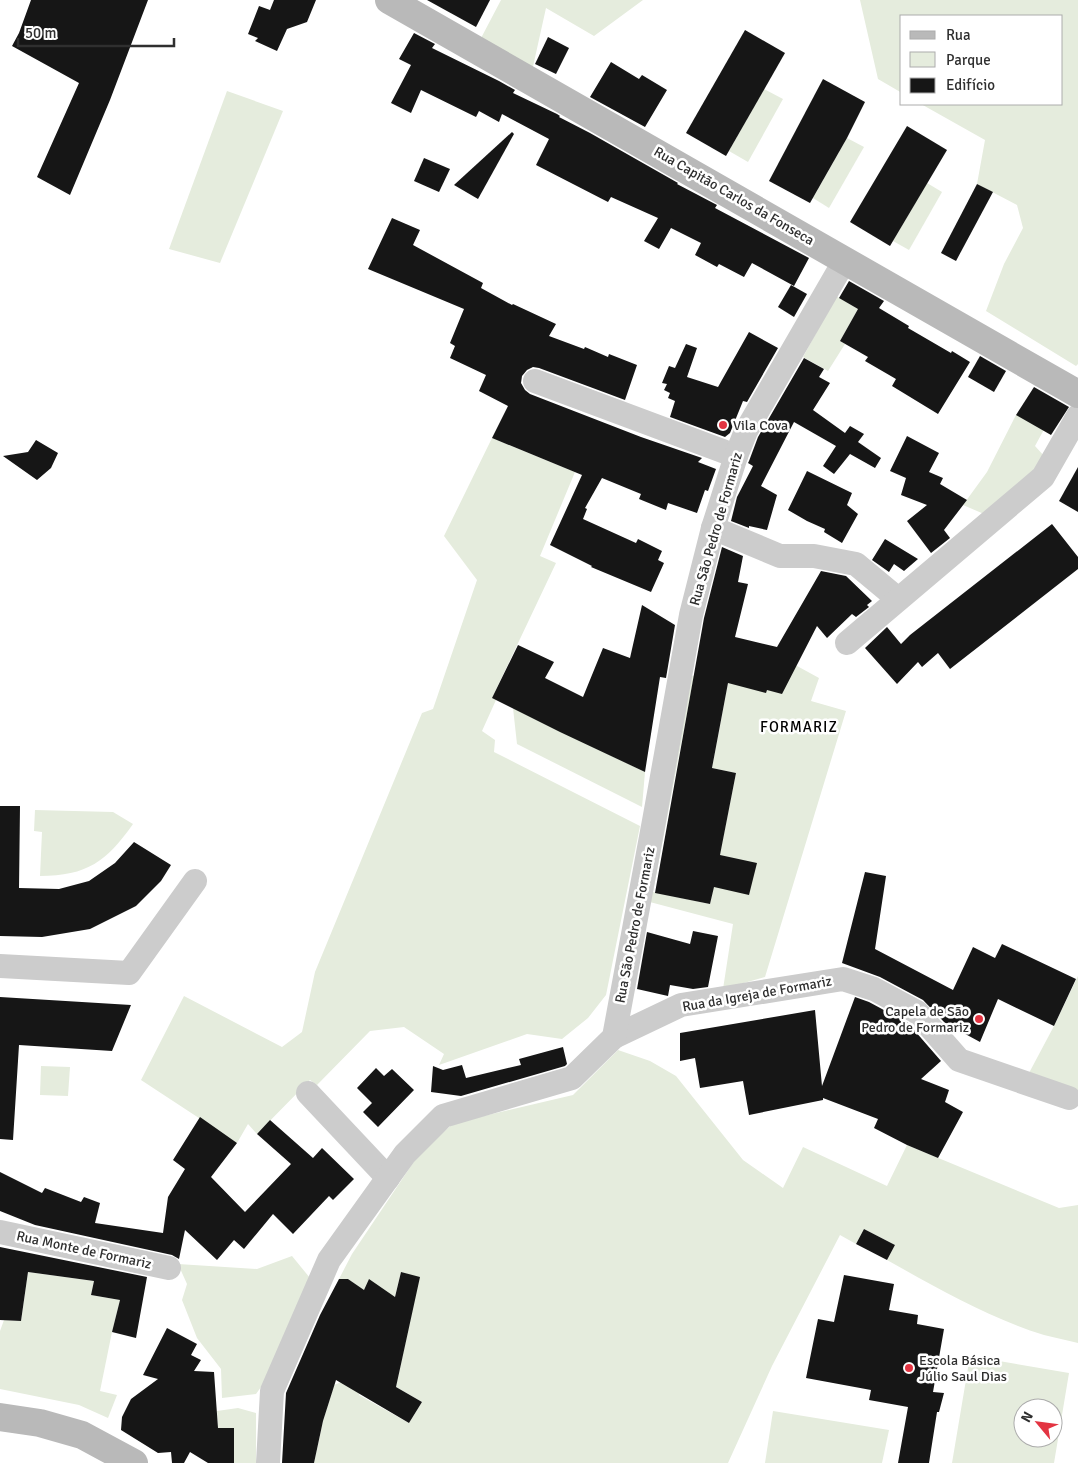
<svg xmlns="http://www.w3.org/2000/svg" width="1078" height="1463" viewBox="0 0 1078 1463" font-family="Signika,sans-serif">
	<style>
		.green { fill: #e5ecdd; fill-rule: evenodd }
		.building { fill: #161616 }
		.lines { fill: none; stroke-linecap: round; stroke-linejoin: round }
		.street { stroke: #ccc; stroke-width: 24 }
		.secondary { stroke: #b9b9b9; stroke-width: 28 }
		.poi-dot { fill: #e33442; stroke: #fff; stroke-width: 2 }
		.labels { text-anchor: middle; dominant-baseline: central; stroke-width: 5; stroke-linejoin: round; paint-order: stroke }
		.street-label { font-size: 14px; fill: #2f2f2f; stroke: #fff }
		.poi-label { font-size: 14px; fill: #2f2f2f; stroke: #fff; text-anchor: start }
		.neighbourhood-label { font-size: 15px; letter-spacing: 1px; fill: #000; stroke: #fff }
	</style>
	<rect width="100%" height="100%" fill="#fff"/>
	<g class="green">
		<path d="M 501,0 L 643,0 L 594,36 L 546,8 L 532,71 L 480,40 Z"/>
		<path d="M 860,0 L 1078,0 L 1078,364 L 1076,366 L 986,311 L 1004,264 L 1023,228 L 1017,205 L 977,184 L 985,140 L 921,104 L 1062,104 L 1062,16 L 902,16 L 902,93 L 878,79 Z"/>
		<path d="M 764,89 L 783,99 L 748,162 L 729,151 Z"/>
		<path d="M 227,91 L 283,111 L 220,263 L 169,249 Z"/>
		<path d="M 847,138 L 864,147 L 829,208 L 813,198 Z"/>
		<path d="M 927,183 L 942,192 L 909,250 L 893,241 Z"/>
		<path d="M 836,296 L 858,309 L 840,341 L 845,344 L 828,371 L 803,357 Z"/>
		<path d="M 1053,413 L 1035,446 L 1045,457 L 1031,476 L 984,514 L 963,505 L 987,472 L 1016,415 Z"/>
		<path d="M 492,438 L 575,472 L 540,556 L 556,563 L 492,698 L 496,700 L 482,731 L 495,740 L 494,752 L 640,826 L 606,995 L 588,1018 L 562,1039 L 527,1034 L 439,1065 L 444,1054 L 404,1027 L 370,1031 L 317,1085 L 310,1080 L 257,1134 L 248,1124 L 237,1143 L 141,1080 L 184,996 L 282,1047 L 302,1032 L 315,972 L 422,713 L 433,709 L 477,580 L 444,536 Z"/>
		<path d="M 777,655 L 819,678 L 811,701 L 846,711 L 765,977 L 723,989 L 733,924 L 646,901 L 688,675 L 694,676 L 653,892 L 710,904 L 736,773 L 712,768 L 728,683 Z"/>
		<path d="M 513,708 L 645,772 L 642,807 L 517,744 Z"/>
		<path d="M 35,810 L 113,812 L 133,824 C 107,861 87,876 40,876 L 42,832 L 34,831 Z"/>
		<path d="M 1078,976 L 1078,1095 L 1029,1073 L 1054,1026 Z"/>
		<path d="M 618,1050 L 650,1061 L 676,1076 L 743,1160 L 783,1188 L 803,1147 L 887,1186 L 907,1145 L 1059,1208 L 1078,1205 L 1078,1343 C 1067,1340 1055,1338 1044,1335 C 989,1318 937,1288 887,1260 L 895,1245 L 864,1229 L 856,1244 L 840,1235 L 772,1366 L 728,1463 L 314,1463 L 323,1421 L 334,1385 L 368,1371 L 359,1395 L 409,1423 L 422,1402 L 396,1387 L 419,1278 L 401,1272 L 386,1333 L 369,1280 L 364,1291 L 348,1279 L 339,1279 L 352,1254 L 421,1151 L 454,1123 L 573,1095 Z"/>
		<path d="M 41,1066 L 70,1067 L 68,1096 L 40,1095 Z"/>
		<path d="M 292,1256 L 310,1278 L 266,1380 L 256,1394 L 222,1398 L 221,1369 L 197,1338 L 182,1300 L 187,1284 L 178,1264 L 257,1269 Z"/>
		<path d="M 28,1272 L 94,1281 L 91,1295 L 120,1300 L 112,1332 L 100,1391 L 117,1395 L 108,1418 L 79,1405 L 0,1389 L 0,1331 L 4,1320 L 21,1321 Z"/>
		<path d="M 970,1356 L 1069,1373 L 1054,1463 L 952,1463 ZM 1023,1408 L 1053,1408 L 1053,1438 L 1023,1438 Z"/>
		<path d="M 238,1408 L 256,1413 L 256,1463 L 234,1463 L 234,1429 L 218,1428 L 217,1411 Z"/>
		<path d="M 773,1411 L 889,1430 L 882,1463 L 765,1463 Z"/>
	</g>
	<g class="building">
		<path d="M 31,0 L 148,0 L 110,100 L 70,195 L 37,177 L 79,83 L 12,46 L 19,33 Z"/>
		<path d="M 274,0 L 316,0 L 307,22 L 287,29 L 277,51 L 255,41 L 258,38 L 248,34 L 259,6 L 270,10 Z"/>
		<path d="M 427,0 L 490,0 L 476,27 Z"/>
		<path d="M 745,30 L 785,53 L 726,156 L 686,133 Z"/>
		<path d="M 414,33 L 435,44 L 432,48 L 499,81 L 515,90 L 513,93 L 557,114 L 560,116 L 559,117 L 590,133 L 678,183 L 677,184 L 717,205 L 715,208 L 809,258 L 794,286 L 752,263 L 744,277 L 719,264 L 717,267 L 695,255 L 701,243 L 671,228 L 659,249 L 644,241 L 658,218 L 611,197 L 608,202 L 536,165 L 549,139 L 502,114 L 499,122 L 479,111 L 476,117 L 421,90 L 411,113 L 391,103 L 411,65 L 399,59 Z"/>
		<path d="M 548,37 L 569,48 L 556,74 L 535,64 Z"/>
		<path d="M 611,62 L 639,79 L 642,75 L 667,90 L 645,127 L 590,97 Z"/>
		<path d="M 823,79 L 865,102 L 847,138 L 810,203 L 769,181 Z"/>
		<path d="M 907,126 L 947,150 L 890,246 L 850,222 Z"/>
		<path d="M 512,132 L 514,134 L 478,199 L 454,185 Z"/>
		<path d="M 424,158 L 450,169 L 439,192 L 414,181 Z"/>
		<path d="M 977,184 L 993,192 L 956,261 L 941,253 Z"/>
		<path d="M 392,218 L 420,230 L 413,245 L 483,283 L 481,288 L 512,305 L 513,304 L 556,324 L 549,336 L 584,349 L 585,347 L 608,357 L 609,354 L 637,365 L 625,400 L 539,368 L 533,367 L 527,370 L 522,376 L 521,383 L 525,390 L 530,394 L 641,437 L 702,458 L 698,462 L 716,469 L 708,491 L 705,490 L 697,513 L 668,503 L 666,510 L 639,499 L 641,494 L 602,478 L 585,508 L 587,509 L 583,519 L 636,543 L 638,539 L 662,551 L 658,560 L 664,563 L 651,592 L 591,567 L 592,566 L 550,545 L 582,475 L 492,438 L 508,406 L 479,391 L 486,375 L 450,358 L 455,346 L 450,343 L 464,309 L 368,269 Z"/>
		<path d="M 849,281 L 884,301 L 879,308 L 909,326 L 908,328 L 951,353 L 952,351 L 970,362 L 938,414 L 892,386 L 896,379 L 865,361 L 868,357 L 840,341 L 858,309 L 839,298 Z"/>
		<path d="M 791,285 L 807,294 L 794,317 L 778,307 Z"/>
		<path d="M 749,332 L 778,348 L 747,402 L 743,401 L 730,433 L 725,437 L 670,417 L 675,401 L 668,398 L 670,393 L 664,390 L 667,384 L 662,383 L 669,366 L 675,368 L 686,344 L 697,348 L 687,377 L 718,387 Z"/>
		<path d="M 980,356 L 1006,371 L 994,392 L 968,377 Z"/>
		<path d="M 804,358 L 824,369 L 819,377 L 830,383 L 813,410 L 845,433 L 850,426 L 864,434 L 858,442 L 881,458 L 875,468 L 850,454 L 834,474 L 823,466 L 836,446 L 794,422 L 761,486 L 777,495 L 767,530 L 749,526 L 749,528 L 731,521 L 737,497 L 753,466 L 748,463 L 749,461 L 758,437 Z"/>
		<path d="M 1034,387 L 1069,407 L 1051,435 L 1016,415 Z"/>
		<path d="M 907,436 L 939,453 L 929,472 L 943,478 L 940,484 L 967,500 L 944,530 L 950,538 L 931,553 L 907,521 L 927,505 L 901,495 L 906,478 L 890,471 Z"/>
		<path d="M 36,440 L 58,453 L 51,468 L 37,480 L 3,456 L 28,452 Z"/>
		<path d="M 1078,467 L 1078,512 L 1059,501 Z"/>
		<path d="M 807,471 L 852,493 L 847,505 L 858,514 L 842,543 L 824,532 L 825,529 L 807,521 L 788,510 Z"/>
		<path d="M 1052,524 L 1078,557 L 1078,569 L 950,669 L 938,653 L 922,667 L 918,662 L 897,684 L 865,648 L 887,627 L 901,644 L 910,635 Z"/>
		<path d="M 885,539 L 918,559 L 904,571 L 894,564 L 889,572 L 872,560 Z"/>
		<path d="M 722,547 L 743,556 L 738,582 L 748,584 L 735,637 L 777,647 L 821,571 L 846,576 L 872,601 L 867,605 L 869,607 L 856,617 L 852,614 L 827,638 L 817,626 L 782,694 L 767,690 L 766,693 L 728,683 L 712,768 L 736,773 L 720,855 L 757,863 L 749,895 L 714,887 L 710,904 L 655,893 L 704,618 Z"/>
		<path d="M 642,605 L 675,625 L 666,678 L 660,677 L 645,772 L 560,732 L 492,698 L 518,645 L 554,662 L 545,678 L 583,697 L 603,648 L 630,658 Z"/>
		<path d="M 0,806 L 20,806 L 19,888 L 59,889 L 89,881 L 115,863 L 134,842 L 171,865 L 161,881 L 136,906 L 90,929 L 42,937 L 0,936 Z"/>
		<path d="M 865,872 L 886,876 L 875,949 L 953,990 L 973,947 L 995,958 L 1002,944 L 1076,979 L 1054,1026 L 998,999 L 980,1042 L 945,1023 L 923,1000 L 880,977 L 842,963 Z"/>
		<path d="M 693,931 L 718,936 L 708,987 L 693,989 L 670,985 L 668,996 L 637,989 L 647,932 L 690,944 Z"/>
		<path d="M 0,997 L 131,1005 L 112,1051 L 19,1045 L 13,1140 L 0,1139 Z"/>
		<path d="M 855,997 L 869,1002 L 908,1023 L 941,1061 L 921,1079 L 949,1090 L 945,1102 L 963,1112 L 938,1158 L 907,1145 L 874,1128 L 878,1119 L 823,1098 L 823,1100 L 749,1115 L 743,1081 L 700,1088 L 695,1058 L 680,1061 L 680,1033 L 815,1010 L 822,1086 Z"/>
		<path d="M 563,1047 L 567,1064 L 565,1066 L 461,1096 L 431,1092 L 433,1066 L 443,1070 L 462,1065 L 466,1078 L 521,1065 L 519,1059 Z"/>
		<path d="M 376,1068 L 384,1076 L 392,1069 L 414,1090 L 378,1127 L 363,1112 L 372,1103 L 357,1088 Z"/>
		<path d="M 200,1117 L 237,1143 L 211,1177 L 245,1212 L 291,1164 L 257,1134 L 270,1120 L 313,1158 L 322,1148 L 354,1179 L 333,1200 L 329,1196 L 293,1234 L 273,1214 L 244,1249 L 234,1240 L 217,1260 L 185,1230 L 179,1259 L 172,1255 L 35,1225 L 0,1211 L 0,1172 L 42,1193 L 45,1188 L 81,1202 L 84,1197 L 100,1203 L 95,1223 L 163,1233 L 168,1197 L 185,1169 L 173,1160 Z"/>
		<path d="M 864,1229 L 895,1245 L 887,1260 L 856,1244 Z"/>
		<path d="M 0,1247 L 147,1277 L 136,1338 L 112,1332 L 120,1300 L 91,1295 L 94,1281 L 28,1272 L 21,1321 L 0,1320 Z"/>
		<path d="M 401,1272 L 420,1277 L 396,1387 L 422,1402 L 409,1423 L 336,1380 L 323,1421 L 314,1463 L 282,1463 L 286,1393 L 320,1315 L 339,1279 L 348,1279 L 364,1290 L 369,1279 L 395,1297 Z"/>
		<path d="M 844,1275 L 894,1284 L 889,1310 L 918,1315 L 917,1324 L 944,1329 L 933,1392 L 944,1393 L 939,1412 L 937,1412 L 929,1463 L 898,1463 L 908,1407 L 869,1400 L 871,1390 L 806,1378 L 818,1319 L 834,1322 Z"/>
		<path d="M 167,1328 L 197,1344 L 191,1355 L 201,1360 L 194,1371 L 214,1372 L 218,1428 L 234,1428 L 234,1463 L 208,1463 L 190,1452 L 184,1463 L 172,1463 L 171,1452 L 158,1453 L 121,1430 L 122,1417 L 131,1399 L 158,1379 L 143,1375 Z"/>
	</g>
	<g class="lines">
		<g class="street">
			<path d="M 535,381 L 736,456"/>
			<path d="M 713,528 L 780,556 L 814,556 L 856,564 L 898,599"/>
			<path d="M 847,643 L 1043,477 L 1078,416"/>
			<path d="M 0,966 L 129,973 L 195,881"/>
			<path d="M 614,1037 L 681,1005 L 843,979 L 874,989 L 917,1012 L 959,1060 L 1069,1098"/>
			<path d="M 308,1093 L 388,1178"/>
			<path d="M 0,1232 L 169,1268"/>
			<path d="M 268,1463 L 272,1391 L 329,1260 L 405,1154 L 443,1116 L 572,1078 L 614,1037 L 654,821 L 691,615 L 713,528 L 736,456 L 746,431 L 845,260"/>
		</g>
		<g class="secondary">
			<path d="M 389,0 L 1078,394"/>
			<path d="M 0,1417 L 40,1423 L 82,1435 L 134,1463"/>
		</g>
	</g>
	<g class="poi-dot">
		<circle cx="723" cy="425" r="5"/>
		<circle cx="979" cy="1019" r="5"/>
		<circle cx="909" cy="1368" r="5"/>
	</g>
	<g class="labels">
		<g class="street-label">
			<text transform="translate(734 196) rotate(30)">Rua Capitão Carlos da Fonseca</text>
			<text transform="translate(716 529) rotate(-74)">Rua São Pedro de Formariz</text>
			<text transform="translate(635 925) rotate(-79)">Rua São Pedro de Formariz</text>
			<text transform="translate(757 994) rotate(-10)">Rua da Igreja de Formariz</text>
			<text transform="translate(84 1250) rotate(12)">Rua Monte de Formariz</text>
		</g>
		<g class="poi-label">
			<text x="733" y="425">Vila Cova</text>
			<text x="969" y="1011" text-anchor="end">Capela de São<tspan x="969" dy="16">Pedro de Formariz</tspan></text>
			<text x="919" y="1360">Escola Básica<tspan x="919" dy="16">Júlio Saul Dias</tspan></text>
		</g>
		<g class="neighbourhood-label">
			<text x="799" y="727">FORMARIZ</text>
		</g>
	</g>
	<rect x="900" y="15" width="162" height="90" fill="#ffffff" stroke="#acacac"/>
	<rect x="910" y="31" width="25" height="8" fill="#b9b9b9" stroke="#acacac"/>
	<text x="946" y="40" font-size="15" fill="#2f2f2f">Rua</text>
	<rect x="910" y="52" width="25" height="15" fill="#e5ecdd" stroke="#acacac"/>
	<text x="946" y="65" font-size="15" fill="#2f2f2f">Parque</text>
	<rect x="910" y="78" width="25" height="15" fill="#161616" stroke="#acacac"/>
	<text x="946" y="90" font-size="15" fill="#2f2f2f">Edifício</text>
	<g transform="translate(1038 1423) rotate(299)"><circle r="24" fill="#ffffff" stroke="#acacac"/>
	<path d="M0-4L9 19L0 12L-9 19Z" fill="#e33442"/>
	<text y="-8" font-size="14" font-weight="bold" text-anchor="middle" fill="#2f2f2f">N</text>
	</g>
	<path d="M18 38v8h156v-8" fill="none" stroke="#2f2f2f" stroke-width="2.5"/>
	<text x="25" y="38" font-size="15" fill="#2f2f2f" stroke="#ffffff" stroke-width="4" paint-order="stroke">50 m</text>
</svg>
